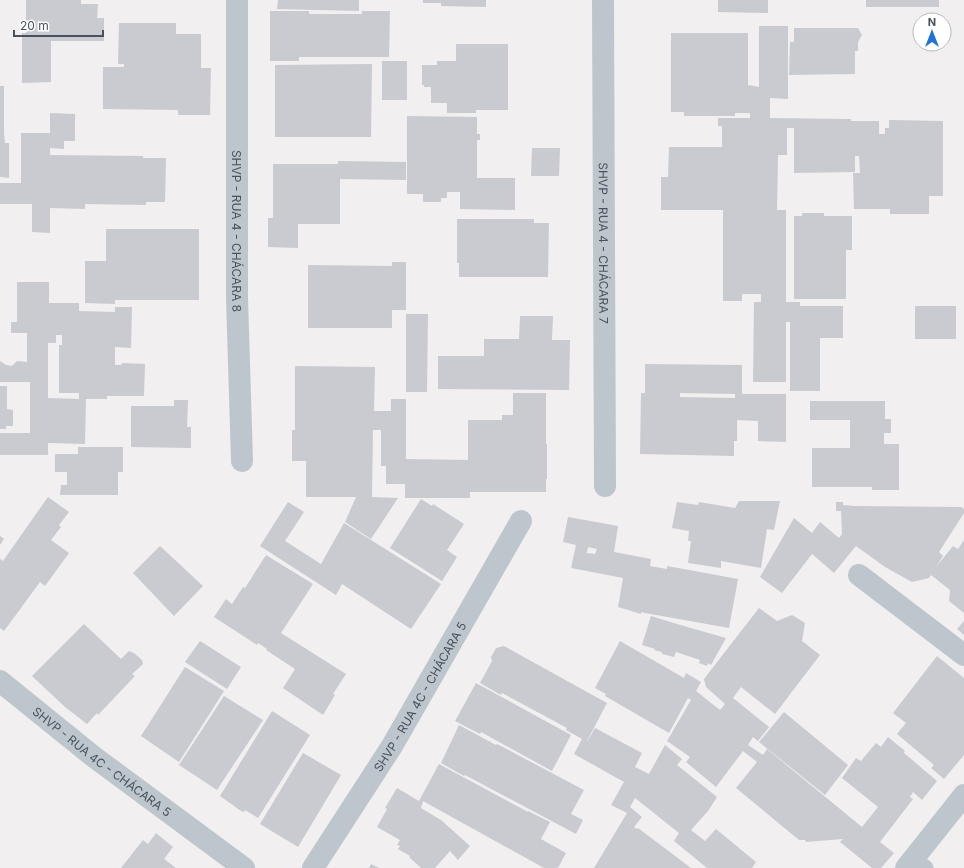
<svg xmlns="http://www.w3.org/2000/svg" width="964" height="868" viewBox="0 0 964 868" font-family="Inter,sans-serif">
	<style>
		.building { fill: #c9cbd1; fill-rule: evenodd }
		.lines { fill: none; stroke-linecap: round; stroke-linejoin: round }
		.service { stroke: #bec6cd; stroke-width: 17 }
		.minor { stroke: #bec6cd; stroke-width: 22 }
		.labels { text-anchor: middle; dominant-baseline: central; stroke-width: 4; stroke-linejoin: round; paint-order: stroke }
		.street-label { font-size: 12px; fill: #48525c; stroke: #fff }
	</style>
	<rect width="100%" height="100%" fill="#f1efef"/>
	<g class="building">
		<path d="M 26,0 L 81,0 L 81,4 L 98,4 L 97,18 L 104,18 L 104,41 L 51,41 L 51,82 L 22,83 L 22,33 L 26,33 Z"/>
		<path d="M 278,0 L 359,0 L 359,11 L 277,9 Z"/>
		<path d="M 423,0 L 486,0 L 486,7 L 441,6 L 441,3 L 423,3 Z"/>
		<path d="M 718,0 L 768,0 L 768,13 L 718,12 Z"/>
		<rect x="866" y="0" width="73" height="7"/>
		<path d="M 270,11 L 309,11 L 309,14 L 362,14 L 362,11 L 390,11 L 389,57 L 299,57 L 299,61 L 270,61 Z"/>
		<path d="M 119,23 L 176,23 L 176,34 L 201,34 L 201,68 L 211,68 L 210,115 L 178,115 L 178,110 L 103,109 L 103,67 L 124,67 L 124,64 L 118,64 Z"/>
		<path d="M 759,26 L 788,26 L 788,99 L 770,98 L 770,118 L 851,119 L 851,121 L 879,121 L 879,134 L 885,134 L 885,128 L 889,128 L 889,120 L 943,121 L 943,196 L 929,196 L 929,214 L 890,214 L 890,209 L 854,209 L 853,173 L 860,173 L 859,156 L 855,156 L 855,172 L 794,173 L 794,128 L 787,128 L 787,155 L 778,155 L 777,210 L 786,210 L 786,302 L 800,302 L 800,306 L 843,306 L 843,338 L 820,338 L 820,391 L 790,391 L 790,322 L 786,322 L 786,382 L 753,382 L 754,302 L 761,302 L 761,294 L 742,294 L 742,301 L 723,301 L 723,210 L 661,210 L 661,177 L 668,177 L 669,147 L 722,147 L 722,126 L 718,126 L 718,118 L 750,118 L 750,113 L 735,113 L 735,116 L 684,116 L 684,112 L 671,112 L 671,33 L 748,33 L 748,85 L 759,87 Z"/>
		<path d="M 794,28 L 858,28 L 862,35 L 858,42 L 858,51 L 855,51 L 855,74 L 789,75 L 790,42 L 794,42 Z"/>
		<path d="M 456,44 L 508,44 L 508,110 L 476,110 L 476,113 L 447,113 L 447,103 L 431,103 L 431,87 L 424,87 L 424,85 L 422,85 L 422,65 L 437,65 L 437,61 L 456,61 Z"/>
		<rect x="382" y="61" width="25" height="39"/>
		<path d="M 372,64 L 371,137 L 275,137 L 275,65 Z"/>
		<path d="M 0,86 L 4,86 L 4,133 L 5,143 L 9,143 L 9,178 L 0,177 Z"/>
		<path d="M 50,113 L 75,114 L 75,141 L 64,141 L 64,149 L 50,148 L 50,155 L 143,156 L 143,158 L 166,158 L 165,202 L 146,202 L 146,205 L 85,204 L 85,209 L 50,208 L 50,233 L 32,232 L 32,204 L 0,204 L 0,183 L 21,183 L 21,133 L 50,133 Z"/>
		<path d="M 407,116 L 477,117 L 477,134 L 480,134 L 480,140 L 477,140 L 477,178 L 515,178 L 515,210 L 460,209 L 460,192 L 447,192 L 447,198 L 441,198 L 441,202 L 423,202 L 423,194 L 407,194 Z"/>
		<path d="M 532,148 L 560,148 L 559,176 L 531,176 Z"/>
		<path d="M 338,161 L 406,162 L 406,180 L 340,179 L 340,224 L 298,224 L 298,248 L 268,247 L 268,218 L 273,218 L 273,164 L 338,164 Z"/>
		<path d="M 802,213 L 824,213 L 824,216 L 852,216 L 852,250 L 846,250 L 846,299 L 794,299 L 794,216 L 802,216 Z"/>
		<path d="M 457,219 L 534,219 L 534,223 L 549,223 L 548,277 L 459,277 L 459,263 L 457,263 Z"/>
		<path d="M 106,229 L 199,229 L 199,300 L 115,300 L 115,304 L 85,303 L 85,261 L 106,261 Z"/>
		<path d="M 392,262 L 406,262 L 406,310 L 392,310 L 392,328 L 308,328 L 308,265 L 392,266 Z"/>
		<path d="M 17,282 L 49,282 L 49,303 L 79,303 L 79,311 L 115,312 L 115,307 L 132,307 L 131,348 L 115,347 L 115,365 L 121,365 L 122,363 L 145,364 L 144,396 L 107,396 L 107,399 L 86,399 L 85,444 L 48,443 L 48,455 L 0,455 L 0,433 L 30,433 L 30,382 L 0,382 L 0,361 L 6,365 L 12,366 L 17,361 L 27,362 L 27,333 L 11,333 L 11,322 L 17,322 ZM 56,335 L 62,335 L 62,345 L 59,345 L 59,393 L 79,393 L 79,399 L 48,398 L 48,343 L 56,343 Z"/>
		<rect x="915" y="306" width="41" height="33"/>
		<path d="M 406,314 L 428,314 L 427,392 L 406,392 Z"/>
		<path d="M 520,316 L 553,316 L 552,340 L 570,340 L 569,390 L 438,389 L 438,356 L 484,356 L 484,339 L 519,339 Z"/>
		<path d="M 645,364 L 742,365 L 742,394 L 786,394 L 786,442 L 758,441 L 758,421 L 737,420 L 737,441 L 734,441 L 734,456 L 640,454 L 641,393 L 645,393 ZM 680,393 L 735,394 L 735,398 L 680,397 Z"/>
		<path d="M 295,366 L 375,367 L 374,411 L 391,411 L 391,399 L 406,399 L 406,459 L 468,460 L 468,420 L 502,420 L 502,415 L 513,415 L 513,393 L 546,393 L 546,444 L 547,444 L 547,479 L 546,479 L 546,492 L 470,492 L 470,498 L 405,498 L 405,484 L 386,484 L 386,466 L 381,466 L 381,430 L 373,430 L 372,497 L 398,498 L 371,539 L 345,522 L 356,497 L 306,497 L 306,461 L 292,461 L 292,430 L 295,430 Z"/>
		<path d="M 0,386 L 7,386 L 7,409 L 13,410 L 13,426 L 6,426 L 6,429 L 0,429 Z"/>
		<path d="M 174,400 L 188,400 L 187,427 L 191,427 L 191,448 L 131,447 L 131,406 L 174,406 Z"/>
		<path d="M 810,401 L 885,401 L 885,419 L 891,419 L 891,433 L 884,433 L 884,444 L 899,444 L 899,490 L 872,490 L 872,487 L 812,487 L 812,448 L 850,448 L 850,420 L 810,420 Z"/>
		<path d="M 78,447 L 123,447 L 123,472 L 118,472 L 118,495 L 60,495 L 61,485 L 67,485 L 67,472 L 55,472 L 55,454 L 78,454 Z"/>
		<path d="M 48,497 L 69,512 L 59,525 L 61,527 L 51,540 L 69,553 L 45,586 L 40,582 L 4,631 L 0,628 L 0,559 L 3,561 Z"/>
		<path d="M 421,499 L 432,506 L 433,504 L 464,524 L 447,550 L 457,557 L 442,581 L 390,548 Z"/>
		<path d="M 739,501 L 780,501 L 774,530 L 767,529 L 761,568 L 721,561 L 721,568 L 688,563 L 691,541 L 688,541 L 689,531 L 672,528 L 677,502 L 698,505 L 699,502 L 735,508 Z"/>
		<path d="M 288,502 L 304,512 L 285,541 L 321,564 L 344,523 L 441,584 L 411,629 L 342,584 L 336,595 L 260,546 Z"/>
		<path d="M 836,502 L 843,502 L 843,505 L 855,506 L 961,507 L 964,509 L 964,513 L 939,552 L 943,556 L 936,567 L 953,546 L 958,549 L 964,540 L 964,613 L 949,601 L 950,590 L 931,575 L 929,578 L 912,582 L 885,567 L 856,546 L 834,573 L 812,554 L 782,593 L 760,577 L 794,518 L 812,533 L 820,522 L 839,538 L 842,534 L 841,511 L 836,511 Z"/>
		<path d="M 568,517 L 618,526 L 614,552 L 651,559 L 650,566 L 667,569 L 667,566 L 738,579 L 729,628 L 645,613 L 641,612 L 641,614 L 618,607 L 623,578 L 571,568 L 576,545 L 563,542 ZM 588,547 L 597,549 L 595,554 L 587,553 Z"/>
		<path d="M 0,536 L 4,539 L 0,545 Z"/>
		<path d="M 160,546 L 203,586 L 174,616 L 133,573 Z"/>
		<path d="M 266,555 L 313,584 L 281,633 L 346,674 L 333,694 L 335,695 L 323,715 L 283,688 L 295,669 L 266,650 L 267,649 L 258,643 L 257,645 L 214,617 L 226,599 L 232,604 L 243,587 L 245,588 Z"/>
		<path d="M 759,608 L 777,621 L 792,615 L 805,623 L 802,641 L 820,655 L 775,714 L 741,687 L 733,698 L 769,727 L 758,741 L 753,737 L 748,745 L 763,755 L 767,749 L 862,827 L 878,807 L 842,778 L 856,758 L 861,761 L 876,743 L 881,747 L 888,737 L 905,751 L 904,753 L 937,781 L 922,800 L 913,792 L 910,797 L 913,799 L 880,842 L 894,853 L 881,868 L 872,868 L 840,842 L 843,839 L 806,842 L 805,840 L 799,840 L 736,788 L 757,762 L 743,751 L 716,787 L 686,762 L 690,757 L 667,741 L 691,700 L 688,698 L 669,733 L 605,696 L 606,694 L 595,688 L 620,641 L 684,678 L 686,673 L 701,682 L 696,691 L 720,710 L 725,704 L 706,687 L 704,679 Z"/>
		<path d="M 651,616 L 677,624 L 726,638 L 711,665 L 708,663 L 707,666 L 699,663 L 700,660 L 676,652 L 674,657 L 662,654 L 662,652 L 654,650 L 655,649 L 642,645 Z"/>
		<path d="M 964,621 L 964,635 L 957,629 Z"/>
		<path d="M 84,624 L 121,659 L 129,651 L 134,653 L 142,660 L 143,664 L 132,674 L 135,676 L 98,715 L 97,713 L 87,724 L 65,707 L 32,676 Z"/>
		<path d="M 200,641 L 241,667 L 227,689 L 185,662 Z"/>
		<path d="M 504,646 L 607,703 L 587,741 L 587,742 L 595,728 L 642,753 L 635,767 L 649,774 L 665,745 L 682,759 L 677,765 L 717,797 L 708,811 L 691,830 L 705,841 L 716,829 L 756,862 L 752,868 L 707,868 L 674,841 L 679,833 L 635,798 L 630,807 L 642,817 L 634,827 L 637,829 L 638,828 L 691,868 L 594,868 L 627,813 L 611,805 L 624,782 L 574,754 L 582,739 L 566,730 L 567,728 L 502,693 L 501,695 L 480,683 L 492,661 L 491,657 L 496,648 Z"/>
		<path d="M 937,656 L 964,678 L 964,755 L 944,779 L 931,768 L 934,765 L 897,734 L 906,723 L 893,713 Z"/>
		<path d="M 185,667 L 224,691 L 179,762 L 141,736 Z"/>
		<path d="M 476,683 L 571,735 L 552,771 L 481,732 L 480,734 L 455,721 Z"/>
		<path d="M 224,696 L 263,720 L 217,790 L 179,765 Z"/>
		<path d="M 272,711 L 310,735 L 258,818 L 245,810 L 244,812 L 241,811 L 220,796 Z"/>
		<path d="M 784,712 L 848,765 L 825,795 L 759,742 Z"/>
		<path d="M 459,725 L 496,745 L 497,744 L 584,790 L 571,814 L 583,820 L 576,834 L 465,775 L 464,776 L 441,763 Z"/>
		<path d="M 303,753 L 341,775 L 298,847 L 260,824 Z"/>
		<path d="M 439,764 L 528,812 L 528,811 L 550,822 L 541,839 L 566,853 L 558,868 L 544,868 L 423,801 L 421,808 L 441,820 L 470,846 L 458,860 L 450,851 L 435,868 L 421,868 L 409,857 L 410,856 L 398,849 L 400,846 L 397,845 L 400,840 L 377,827 L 387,809 L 385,808 L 397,788 L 419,801 Z"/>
		<path d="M 156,833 L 173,847 L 164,859 L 176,868 L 121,868 L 143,840 L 148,844 Z"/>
		<path d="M 371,864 L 379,868 L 369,868 Z"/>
	</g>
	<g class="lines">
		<path class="service" d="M 912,860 L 925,868"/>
		<g class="minor">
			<path id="s1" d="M 237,0 L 237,298 L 242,461"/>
			<path id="s2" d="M 603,0 L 605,486"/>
			<path d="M 859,575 L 964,655"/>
			<path id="s3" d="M 0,681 L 94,757 L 244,868"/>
			<path id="s4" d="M 313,868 L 392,746 L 521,521"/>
			<path d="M 906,868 L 964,795"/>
		</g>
	</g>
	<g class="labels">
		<g class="street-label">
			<text stroke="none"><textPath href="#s1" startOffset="231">SHVP - RUA 4 - CHÁCARA 8</textPath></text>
			<text stroke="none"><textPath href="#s2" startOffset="243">SHVP - RUA 4 - CHÁCARA 7</textPath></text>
			<text stroke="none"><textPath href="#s4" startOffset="202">SHVP - RUA 4C - CHÁCARA 5</textPath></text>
			<text stroke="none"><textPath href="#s3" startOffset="130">SHVP - RUA 4C - CHÁCARA 5</textPath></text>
		</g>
	</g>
	<g transform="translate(932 32)"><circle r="19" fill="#ffffff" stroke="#b6babe"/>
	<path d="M0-3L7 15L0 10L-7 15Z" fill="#1f72db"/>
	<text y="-6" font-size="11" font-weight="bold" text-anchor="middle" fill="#48525c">N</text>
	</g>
	<path d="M14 30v6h89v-6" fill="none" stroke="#48525c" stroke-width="2"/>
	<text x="20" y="30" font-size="12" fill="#48525c" stroke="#ffffff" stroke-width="3" paint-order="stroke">20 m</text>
</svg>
